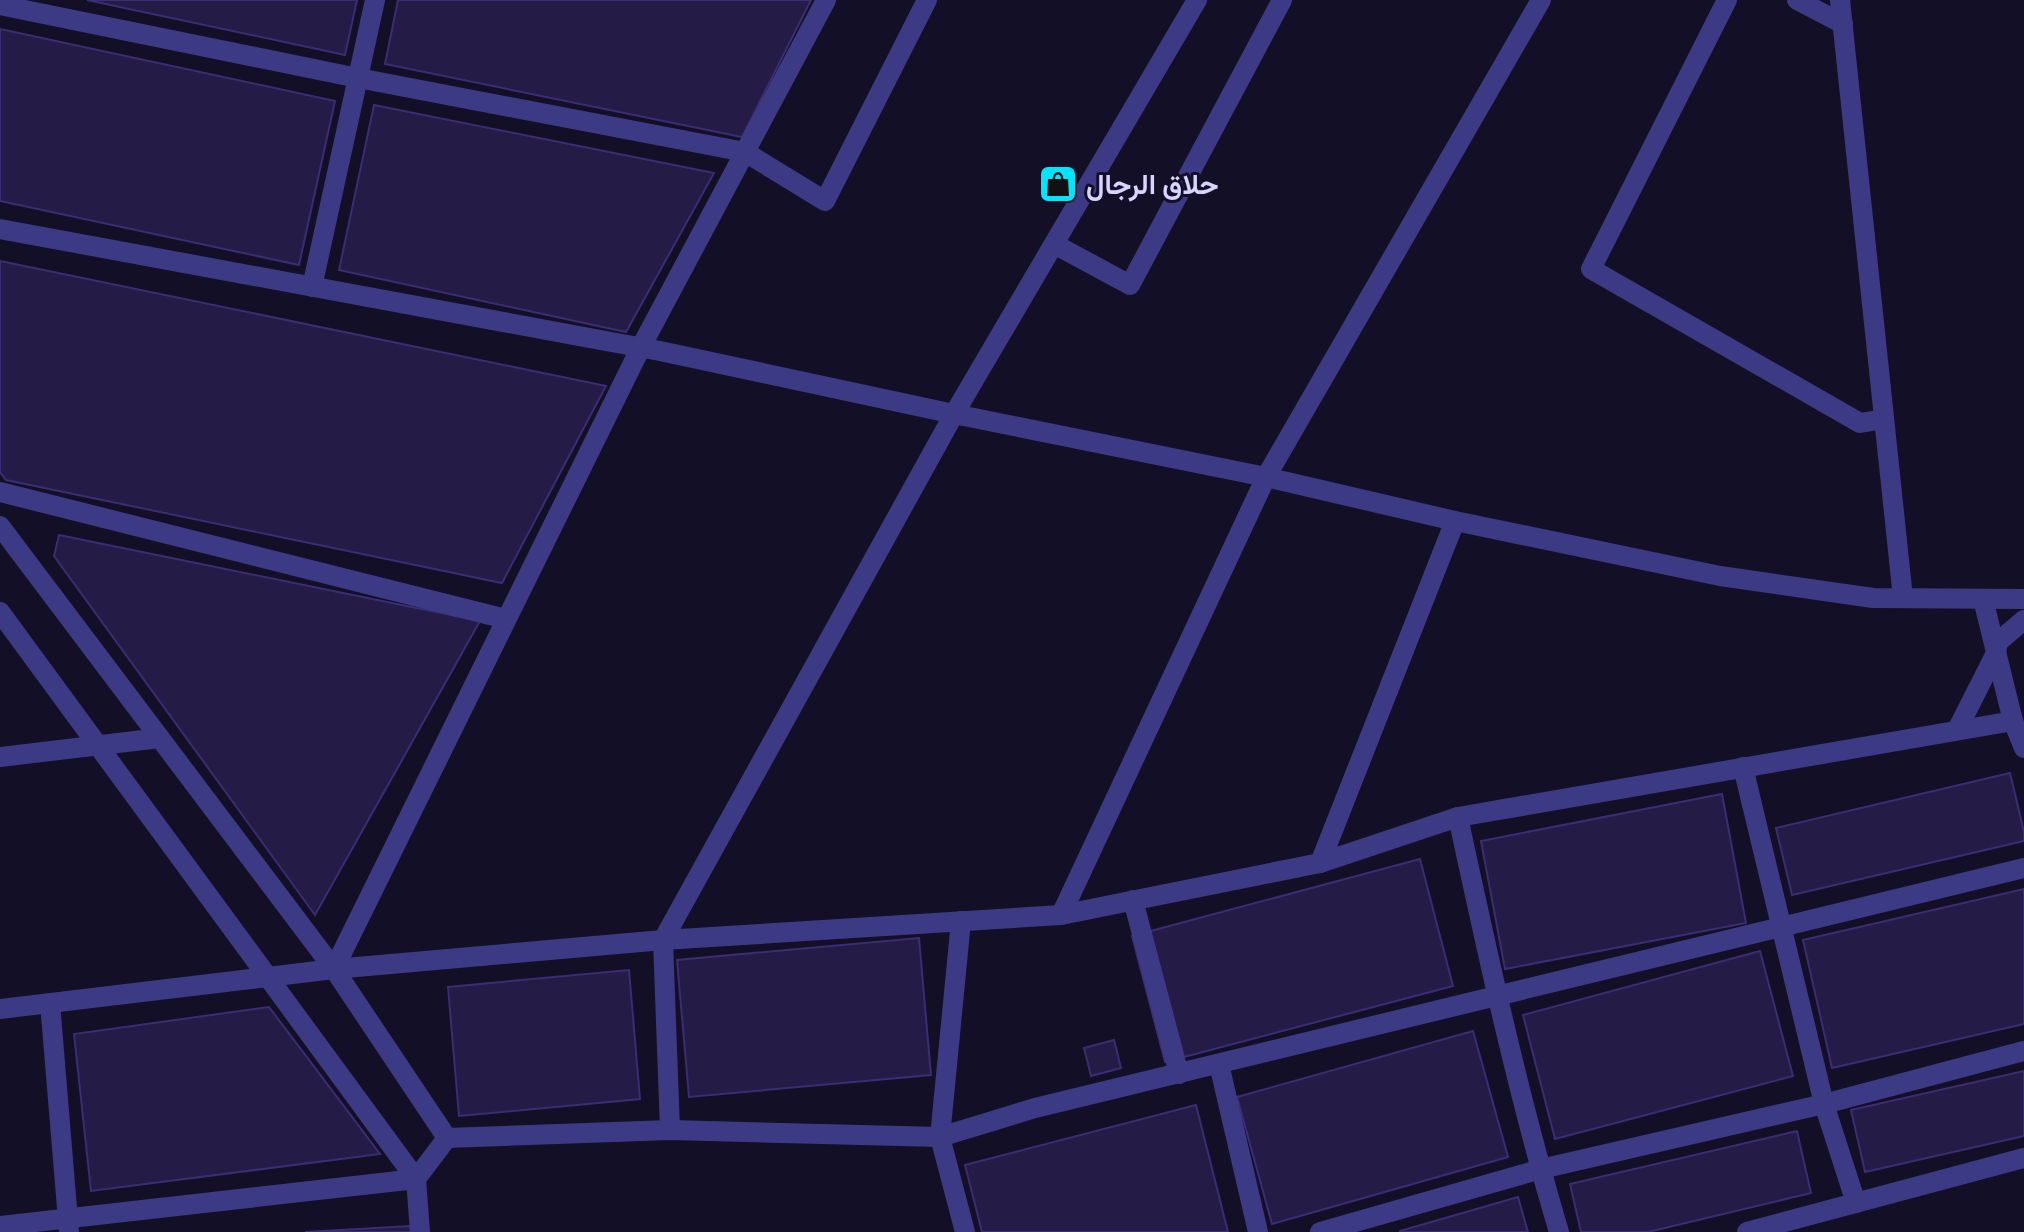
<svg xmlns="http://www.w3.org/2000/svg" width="2024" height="1232" viewBox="0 0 2024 1232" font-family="'Roboto Condensed',Vazirmatn,sans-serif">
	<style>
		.building { fill: #241b47; stroke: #3b2d73; stroke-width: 2 }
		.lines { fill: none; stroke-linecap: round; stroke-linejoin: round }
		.minor { stroke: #3d3a85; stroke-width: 20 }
		.labels { text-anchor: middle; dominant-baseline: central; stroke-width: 6; stroke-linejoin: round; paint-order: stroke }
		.poi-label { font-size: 28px; font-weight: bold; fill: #d9d4ff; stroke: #130f26; text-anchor: start }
	</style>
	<rect width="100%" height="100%" fill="#130f26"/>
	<g class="building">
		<path d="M 87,0 L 357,0 L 345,55 Z"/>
		<path d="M 398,0 L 811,0 L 742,137 L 385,64 Z"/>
		<path d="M 0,29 L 335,101 L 299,265 L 0,201 Z"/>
		<path d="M 374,105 L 714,173 L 626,332 L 339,270 Z"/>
		<path d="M 0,261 L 606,386 L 502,583 L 6,480 L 0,472 Z"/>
		<path d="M 59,535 L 480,621 L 315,915 L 54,556 Z"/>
		<path d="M 2010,773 L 2024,832 L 2024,841 L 1792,895 L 1776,828 Z"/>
		<path d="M 1722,794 L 1746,923 L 1505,969 L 1481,841 Z"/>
		<path d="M 1420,859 L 1453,986 L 1165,1062 L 1132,936 Z"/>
		<path d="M 2024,889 L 2024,1024 L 1832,1068 L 1803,940 Z"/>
		<path d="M 919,938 L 931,1075 L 689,1097 L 677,960 Z"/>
		<path d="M 1760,951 L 1793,1076 L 1555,1139 L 1523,1015 Z"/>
		<path d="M 629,970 L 640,1099 L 459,1116 L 448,987 Z"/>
		<path d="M 269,1007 L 380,1154 L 91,1191 L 74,1034 Z"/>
		<path d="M 1473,1031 L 1508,1157 L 1272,1224 L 1237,1097 Z"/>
		<path d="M 1114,1040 L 1121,1068 L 1091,1076 L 1084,1048 Z"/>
		<path d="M 2024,1071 L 2024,1136 L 1865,1172 L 1851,1110 Z"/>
		<path d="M 1196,1105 L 1228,1232 L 982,1232 L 965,1165 Z"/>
		<path d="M 1797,1131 L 1811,1193 L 1648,1232 L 1581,1232 L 1570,1184 Z"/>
		<path d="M 1518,1197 L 1528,1232 L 1400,1232 L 1400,1231 Z"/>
		<path d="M 410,1226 L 411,1232 L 305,1232 Z"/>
	</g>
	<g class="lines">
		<g class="minor">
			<path d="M 1727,0 L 1591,269 L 1860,423 L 1884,419"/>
			<path d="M 1797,0 L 1843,24"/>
			<path d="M 1840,0 L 1903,598"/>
			<path d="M 0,5 L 358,78 L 745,152 L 825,201 L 927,0"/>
			<path d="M 0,229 L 660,351 L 954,414 L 1266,477 L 1455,521 L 1720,576 L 1873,598 L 2024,599"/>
			<path d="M 1054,244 L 1130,285 L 1282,0"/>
			<path d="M 312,287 L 375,0"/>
			<path d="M 0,492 L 506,619"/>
			<path d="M 0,526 L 334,969 L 447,1138"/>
			<path d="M 1983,599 L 2013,721 L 2024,748"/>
			<path d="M 0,612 L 416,1179 L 0,1226"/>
			<path d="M 1957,730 L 1996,653 L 1998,642 L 2024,620"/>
			<path d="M 0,757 L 160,738"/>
			<path d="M 1743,767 L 1824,1104 L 1856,1203"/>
			<path d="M 1458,817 C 1488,956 1518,1095 1559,1232"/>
			<path d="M 1320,863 L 1455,521"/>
			<path d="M 1133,900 L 1179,1074"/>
			<path d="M 1061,915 L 1266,477 L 1541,0"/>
			<path d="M 961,921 L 940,1137 L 965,1232"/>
			<path d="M 334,969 L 641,347 L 826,0"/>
			<path d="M 50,1003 L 69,1232"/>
			<path d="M 0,1009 L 334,969 L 663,940 L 1061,915 L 1320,863 L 1458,817 L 2013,721"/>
			<path d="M 1219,1064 L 1258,1232"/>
			<path d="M 670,1130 L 663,940 L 954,414 L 1197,0"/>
			<path d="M 447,1138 L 670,1130 L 940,1137 L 1035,1108 L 2024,868"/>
			<path d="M 420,1232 L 416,1179 L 447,1138"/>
			<path d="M 1320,1232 L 1541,1169 L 1824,1104 L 2024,1051"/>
			<path d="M 1747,1232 L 2024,1158"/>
		</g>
	</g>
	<defs>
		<symbol id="shop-square" viewBox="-11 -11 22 22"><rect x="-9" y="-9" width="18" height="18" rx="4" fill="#00e5ff" stroke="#130f26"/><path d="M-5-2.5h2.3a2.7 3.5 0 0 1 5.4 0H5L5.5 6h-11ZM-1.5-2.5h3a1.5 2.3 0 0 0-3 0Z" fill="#111"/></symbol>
	</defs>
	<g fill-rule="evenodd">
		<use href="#shop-square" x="1036" y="162" width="44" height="44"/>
	</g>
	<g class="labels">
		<g class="poi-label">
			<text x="1086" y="184">حلاق الرجال</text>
		</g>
	</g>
</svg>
